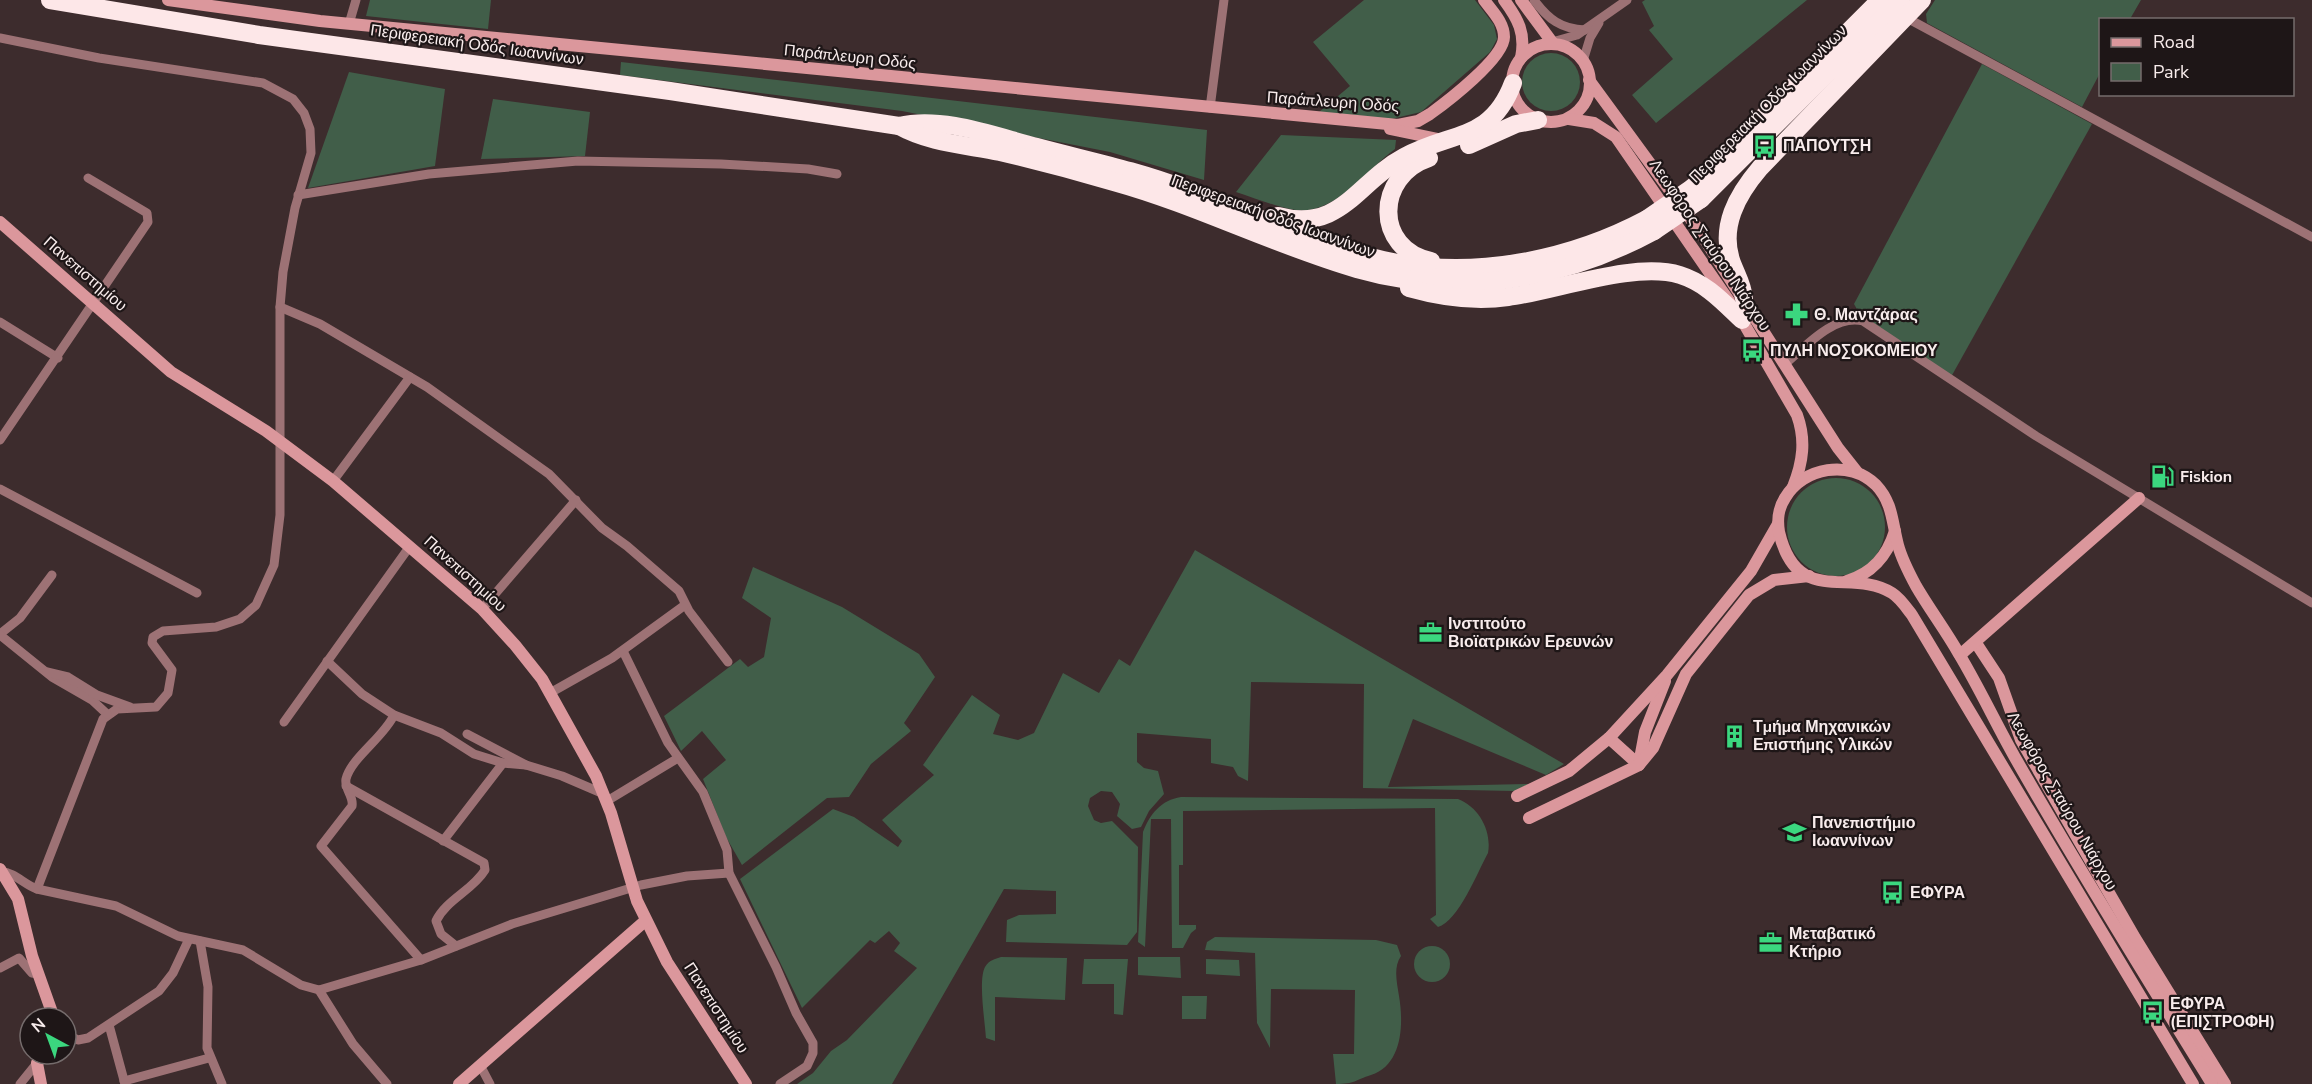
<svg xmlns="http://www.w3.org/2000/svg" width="2312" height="1084" viewBox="0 0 2312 1084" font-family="'Nunito Sans',sans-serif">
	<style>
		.green { fill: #415e49 }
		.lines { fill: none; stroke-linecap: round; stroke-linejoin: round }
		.street { stroke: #9d7275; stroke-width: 9 }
		.secondary { stroke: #db979c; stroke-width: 12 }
		.highway { stroke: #fde7e8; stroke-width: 18 }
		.highway-bridge { stroke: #fde7e8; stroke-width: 18 }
		.labels { text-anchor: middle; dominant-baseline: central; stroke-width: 4.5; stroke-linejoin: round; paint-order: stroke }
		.street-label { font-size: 16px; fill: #f8ecec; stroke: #1e1617 }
		.poi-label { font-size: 16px; font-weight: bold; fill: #f8ecec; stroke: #1e1617; text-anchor: start }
	</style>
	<rect width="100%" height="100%" fill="#3d2c2d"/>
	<g class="green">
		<path d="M 370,0 L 491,0 L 488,29 L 366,16 Z"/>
		<path d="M 1364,0 L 1475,0 L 1494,25 L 1497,39 L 1490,52 L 1421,112 L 1387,120 L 1319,112 L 1350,86 L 1313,42 Z"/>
		<path d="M 1645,0 L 1807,0 L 1656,123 L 1632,95 L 1673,59 L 1649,30 L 1654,26 L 1642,2 Z"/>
		<path d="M 1935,0 L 2141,0 L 2130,19 L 2100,20 L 2100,73 L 2082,107 L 1927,23 L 1926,14 Z"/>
		<circle cx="1551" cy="82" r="29"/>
		<path d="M 621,62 L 1207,130 L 1204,180 L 1110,152 L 902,111 L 620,75 Z"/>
		<path d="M 1982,64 L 2092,124 L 1951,377 L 1859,313 L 1854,304 Z"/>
		<path d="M 349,72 L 445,89 L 435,166 L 308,188 Z"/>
		<path d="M 493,99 L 590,112 L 585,156 L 481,159 Z"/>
		<path d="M 1281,135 L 1396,140 L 1395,149 C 1365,171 1333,219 1290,209 C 1272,205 1254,198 1236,192 Z"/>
		<circle cx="1836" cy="527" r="49"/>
		<path d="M 1195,550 L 1564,764 L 1546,775 L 1413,719 L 1388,787 L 1529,784 L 1514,791 L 1363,788 L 1364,684 L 1251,682 L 1248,781 L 1238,776 L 1233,767 L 1211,763 L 1211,739 L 1137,733 L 1137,762 L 1144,768 L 1158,771 L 1164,794 L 1149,811 L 1141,827 L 1132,829 L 1117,816 L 1120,804 L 1112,792 L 1101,791 L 1090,798 L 1088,806 L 1094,820 L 1101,823 L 1112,821 L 1138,847 L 1137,932 L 1127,945 L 1006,942 L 1007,920 L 1019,915 L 1056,914 L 1056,891 L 1004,889 L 892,1084 L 797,1084 L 813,1073 L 831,1051 L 847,1040 L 917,968 L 894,951 L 900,943 L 889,931 L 875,943 L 870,940 L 802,1008 L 740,879 L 833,809 L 854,817 L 898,847 L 902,841 L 882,820 L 934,775 L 923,765 L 972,695 L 1000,715 L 993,734 L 1018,740 L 1034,733 L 1063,673 L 1099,693 L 1119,659 L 1130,666 Z"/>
		<path d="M 753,567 L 842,607 L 919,654 L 935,677 L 904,723 L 911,731 L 871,764 L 849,797 L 827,798 L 742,865 L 726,837 L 703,779 L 726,760 L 702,731 L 681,751 L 664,716 L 740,659 L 748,667 L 764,657 L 771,618 L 742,598 Z"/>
		<path d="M 1181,797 L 1458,799 C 1479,807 1492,831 1488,853 C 1478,871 1458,922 1438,927 L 1430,919 L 1436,915 L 1435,808 L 1183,811 L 1183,865 L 1179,865 L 1179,925 L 1196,925 L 1196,929 L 1191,933 L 1183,948 L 1172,948 L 1171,819 L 1151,819 L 1145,947 L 1138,942 L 1143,832 C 1150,814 1161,800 1181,797 Z"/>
		<path d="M 1215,937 L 1376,940 L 1397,945 L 1401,956 C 1393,967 1397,983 1399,996 C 1404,1025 1402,1065 1371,1075 C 1355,1080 1355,1084 1336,1084 L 1333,1054 L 1354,1054 L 1355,990 L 1271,989 L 1270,1048 L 1257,1023 L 1255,953 L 1205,950 L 1207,942 Z"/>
		<circle cx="1432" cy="964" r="18"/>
		<path d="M 1001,957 L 1067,958 L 1065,1000 L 995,997 L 995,1041 L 986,1038 C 985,1022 978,980 985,967 C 989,960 995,959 1001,957 Z"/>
		<path d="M 1138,957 L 1180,957 L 1181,978 L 1138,975 Z"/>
		<path d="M 1084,959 L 1128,959 L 1123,1015 L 1114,1014 L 1114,984 L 1082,984 Z"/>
		<path d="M 1206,959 L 1239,960 L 1240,976 L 1206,974 Z"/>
		<path d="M 1182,996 L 1207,996 L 1206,1019 L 1182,1019 Z"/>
	</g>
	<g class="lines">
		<g class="street">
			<path d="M 1534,0 C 1548,19 1561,29 1585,30"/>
			<path d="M 1905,17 L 2312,237"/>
			<path d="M 349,24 L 356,0"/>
			<path d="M 0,38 L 99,58 L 263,83 L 293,99 L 304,113 L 310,129 L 311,153 L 295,208 L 283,272 L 280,307 L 280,515 L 274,565 L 256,605 L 240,619 L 216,627 L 163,631 L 153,637 L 152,643 L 172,670 L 168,693 L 156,707 L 117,709 L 103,719 L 37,889"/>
			<path d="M 1552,42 L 1577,35 L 1627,0"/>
			<path d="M 1583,61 L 1590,38 L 1599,23"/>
			<path d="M 1210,108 L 1224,0"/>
			<path d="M 298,195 L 429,174 L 578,161 L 721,164 L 808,169 L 837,174"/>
			<path d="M 280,307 L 320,324 L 427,387 L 549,474 L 602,528 L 627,546 L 679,591 L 689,611 L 728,662"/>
			<path d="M 0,322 L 58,358"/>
			<path d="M 1786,363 C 1806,346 1834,314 1863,321 L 2036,436 L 2312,603"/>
			<path d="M 0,440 L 148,222 L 147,213 L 88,178"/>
			<path d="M 333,481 L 410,377"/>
			<path d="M 0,489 L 197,593"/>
			<path d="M 482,609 L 576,500"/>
			<path d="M 0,634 L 20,618 L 52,575"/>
			<path d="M 0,635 L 52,677 L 92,700 L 107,714"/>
			<path d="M 623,651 L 668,743 L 703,792 L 727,850 L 729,873 L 776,967 L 796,1013 L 813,1043 L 813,1053 L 807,1066 L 780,1084"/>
			<path d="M 327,661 L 362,694 L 394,715 L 441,733 L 474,754 L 503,763 L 526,765"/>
			<path d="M 47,672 L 68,677 L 97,695 L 130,707"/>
			<path d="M 550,693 L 612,658 L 685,605"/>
			<path d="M 394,715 C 384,737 351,758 346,779 C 344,789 354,796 352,806 L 321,846 L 421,960"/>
			<path d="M 284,722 L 410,546"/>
			<path d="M 467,734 L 526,765 L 562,776 L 604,794"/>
			<path d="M 346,786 L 484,863 L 485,870 C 473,890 446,900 436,921 L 441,934 L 456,946"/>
			<path d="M 607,801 L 678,758"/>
			<path d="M 443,841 L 503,763"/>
			<path d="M 2,872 C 14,872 25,885 37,889 L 116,906 L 178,936 L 243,950 L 301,985 L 319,990 L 421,960 L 512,924 L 641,885 L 687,876 L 729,873"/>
			<path d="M 200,941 L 208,987 L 207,1048 L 222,1084"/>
			<path d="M 0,968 L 19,958 L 32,973 L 38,974"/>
			<path d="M 319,990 L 353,1044 L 387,1084"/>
			<path d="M 109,1025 L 125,1084"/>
			<path d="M 66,1034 L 78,1040 L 88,1038 L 159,991 L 173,973 L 189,939"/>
			<path d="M 480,1065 L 490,1084"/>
			<path d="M 124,1081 L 209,1058"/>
			<path d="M 20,1084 L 37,1063"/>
		</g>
		<g class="secondary">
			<path d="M 168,0 L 320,21 L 1398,125 L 1418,121 L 1430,114 C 1448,101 1504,58 1504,37 C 1504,22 1492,11 1484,0"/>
			<path d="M 1504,0 C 1518,19 1526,33 1521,58"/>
			<path d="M 1521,0 L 1552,42"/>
			<circle cx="1551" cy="83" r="39"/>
			<path d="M 1589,80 L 1698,229 L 1838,448 L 1857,472"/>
			<path d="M 1569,119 L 1594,123 L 1616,137 L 1729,301"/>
			<path d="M 1390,129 L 1443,140"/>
			<path d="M 0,222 L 171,372 L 266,431 L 333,481 L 482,609 L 515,645 L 542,679 L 596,776 L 611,813 L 637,901 L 667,962 L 746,1084"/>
			<path d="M 1739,315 L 1797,415 C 1806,440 1803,462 1793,487"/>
			<path d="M 1847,581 C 1873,573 1887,556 1895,531"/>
			<path d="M 1976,643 L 1999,678 L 2021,740 L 2135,938 L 2225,1084"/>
			<path d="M 1960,655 L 2139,498"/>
			<path d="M 1609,738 L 1639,765"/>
			<path d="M 1639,764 L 1645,732 L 1665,681"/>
			<path d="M 1517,796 L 1569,771 L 1609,738 L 1667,675 L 1751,571 L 1778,524"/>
			<path d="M 1529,818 L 1639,765 L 1653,748 L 1686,674 L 1749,595 L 1774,580 L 1809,576"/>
			<path d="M 0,869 L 18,899 L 32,956 L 54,1018"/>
			<path d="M 41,1084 L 37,1063 L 44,1054"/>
			<path d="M 459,1084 L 645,921"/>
			<path d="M 2193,1084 L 1912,615 C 1906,607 1900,598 1892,593 C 1850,567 1797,608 1779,532 C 1777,519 1778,509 1785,498 C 1803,467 1850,459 1876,485 C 1893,503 1892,523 1898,545 C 1902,560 1909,573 1916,586 C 1930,610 1946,631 1959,654 C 1980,689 1997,726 2017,761 C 2079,870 2146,977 2212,1084"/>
		</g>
		<g class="highway">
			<path d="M 50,0 L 259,35 L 670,91 L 899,126 C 943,116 994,136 1037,147 C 1085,160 1135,170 1182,188 C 1248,212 1313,244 1383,260 C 1471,280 1568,261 1647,219"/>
			<path d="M 899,126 C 929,143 966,145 1000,152 C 1038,161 1076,171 1114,182 C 1197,205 1274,245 1357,269 C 1457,298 1564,280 1654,231"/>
			<path d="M 1469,145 L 1516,124 L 1538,120"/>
			<path d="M 1429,158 C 1375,176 1374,249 1431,261"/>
			<path d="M 1692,188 L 1880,0"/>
			<path d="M 1701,199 L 1901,0"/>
			<path d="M 1278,216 C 1341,233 1357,182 1404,157 C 1451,131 1491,142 1513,83"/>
			<path d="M 1409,288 C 1441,297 1474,302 1508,297 C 1556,291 1634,261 1680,275 C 1706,283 1723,302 1742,320"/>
			<path d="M 1744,299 C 1743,285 1737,276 1732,263 C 1719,227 1737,195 1760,168 L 1922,0"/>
		</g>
		<g class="highway-bridge">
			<path d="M 1647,219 L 1692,188"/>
			<path d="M 1654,231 L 1701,199"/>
		</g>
	</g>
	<defs>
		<symbol id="bus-bare" viewBox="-9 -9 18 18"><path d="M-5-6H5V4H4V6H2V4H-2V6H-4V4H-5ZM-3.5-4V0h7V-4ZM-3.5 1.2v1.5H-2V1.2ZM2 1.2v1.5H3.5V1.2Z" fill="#3bd77f" stroke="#1e1617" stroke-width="2.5" paint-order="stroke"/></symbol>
		<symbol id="pharmacy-bare" viewBox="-9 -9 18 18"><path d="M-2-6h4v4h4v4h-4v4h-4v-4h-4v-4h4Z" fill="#3bd77f" stroke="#1e1617" stroke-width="2.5" paint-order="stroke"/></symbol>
		<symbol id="fuel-bare" viewBox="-9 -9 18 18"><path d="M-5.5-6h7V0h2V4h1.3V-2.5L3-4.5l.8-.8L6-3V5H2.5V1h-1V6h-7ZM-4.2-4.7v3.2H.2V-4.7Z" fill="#3bd77f" stroke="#1e1617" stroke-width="2.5" paint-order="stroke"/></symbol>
		<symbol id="office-bare" viewBox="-9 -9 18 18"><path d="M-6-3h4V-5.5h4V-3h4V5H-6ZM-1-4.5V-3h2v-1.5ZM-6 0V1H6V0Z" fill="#3bd77f" stroke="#1e1617" stroke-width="2.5" paint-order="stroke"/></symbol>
		<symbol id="building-bare" viewBox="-9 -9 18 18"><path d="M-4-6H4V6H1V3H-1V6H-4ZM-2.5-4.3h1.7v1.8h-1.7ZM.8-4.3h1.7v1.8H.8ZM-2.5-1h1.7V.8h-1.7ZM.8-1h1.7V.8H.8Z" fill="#3bd77f" stroke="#1e1617" stroke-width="2.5" paint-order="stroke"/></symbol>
		<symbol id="university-bare" viewBox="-9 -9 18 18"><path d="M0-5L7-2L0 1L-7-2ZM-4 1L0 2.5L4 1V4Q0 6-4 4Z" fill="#3bd77f" stroke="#1e1617" stroke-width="2.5" paint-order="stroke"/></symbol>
	</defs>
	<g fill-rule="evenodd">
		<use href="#bus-bare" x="1748" y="130" width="33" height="33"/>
		<use href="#pharmacy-bare" x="1780" y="298" width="33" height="33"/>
		<use href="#bus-bare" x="1736" y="334" width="33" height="33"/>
		<use href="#fuel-bare" x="2146" y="460" width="33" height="33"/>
		<use href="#office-bare" x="1414" y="616" width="33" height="33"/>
		<use href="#building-bare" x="1718" y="720" width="33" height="33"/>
		<use href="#university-bare" x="1778" y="816" width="33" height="33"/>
		<use href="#bus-bare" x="1876" y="876" width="33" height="33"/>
		<use href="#office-bare" x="1754" y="926" width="33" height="33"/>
		<use href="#bus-bare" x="2136" y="996" width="33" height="33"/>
	</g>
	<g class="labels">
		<g class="street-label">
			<text transform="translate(477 45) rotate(8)">Περιφερειακή Οδός Ιωαννίνων</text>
			<text transform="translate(850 57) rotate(6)">Παράπλευρη Οδός</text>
			<text transform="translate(1333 102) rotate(4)">Παράπλευρη Οδός</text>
			<text transform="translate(1768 104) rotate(-45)">Περιφερειακή Οδός Ιωαννίνων</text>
			<text transform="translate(1273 216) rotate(20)">Περιφερειακή Οδός Ιωαννίνων</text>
			<text transform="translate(1710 245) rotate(56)">Λεωφόρος Σταύρου Νιάρχου</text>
			<text transform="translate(85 274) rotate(41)">Πανεπιστημίου</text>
			<text transform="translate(465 574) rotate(42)">Πανεπιστημίου</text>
			<text transform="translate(2062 801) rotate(60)">Λεωφόρος Σταύρου Νιάρχου</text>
			<text transform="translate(716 1008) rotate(57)">Πανεπιστημίου</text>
		</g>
		<g class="poi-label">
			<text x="1783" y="146">ΠΑΠΟΥΤΣΗ</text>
			<text x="1814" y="315">Θ. Μαντζάρας</text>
			<text x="1770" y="351">ΠΥΛΗ ΝΟΣΟΚΟΜΕΙΟΥ</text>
			<text x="2180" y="477">Fiskion</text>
			<text x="1448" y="624">Ινστιτούτο<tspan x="1448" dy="18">Βιοϊατρικών Ερευνών</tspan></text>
			<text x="1753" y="727">Τμήμα Μηχανικών<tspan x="1753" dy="18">Επιστήμης Υλικών</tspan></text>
			<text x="1812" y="823">Πανεπιστήμιο<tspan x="1812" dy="18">Ιωαννίνων</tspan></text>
			<text x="1910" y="893">ΕΦΥΡΑ</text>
			<text x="1789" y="934">Μεταβατικό<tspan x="1789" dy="18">Κτήριο</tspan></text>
			<text x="2170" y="1004">ΕΦΥΡΑ<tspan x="2170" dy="18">(ΕΠΙΣΤΡΟΦΗ)</tspan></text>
		</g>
	</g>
	<rect x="2099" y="18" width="195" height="78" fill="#1e1617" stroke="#756c6c" stroke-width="1.5"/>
	<rect x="2111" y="38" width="30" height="9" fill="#db979c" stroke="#756c6c" stroke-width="1.5"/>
	<text x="2153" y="48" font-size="18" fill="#f8ecec">Road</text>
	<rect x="2111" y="63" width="30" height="18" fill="#415e49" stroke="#756c6c" stroke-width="1.5"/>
	<text x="2153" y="78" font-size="18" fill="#f8ecec">Park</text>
	<g transform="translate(48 1036) rotate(319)"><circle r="28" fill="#1e1617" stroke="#756c6c" stroke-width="1.5"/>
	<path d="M0-4.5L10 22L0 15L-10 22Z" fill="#3bd77f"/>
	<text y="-9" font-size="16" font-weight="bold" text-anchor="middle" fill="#f8ecec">N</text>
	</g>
</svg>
